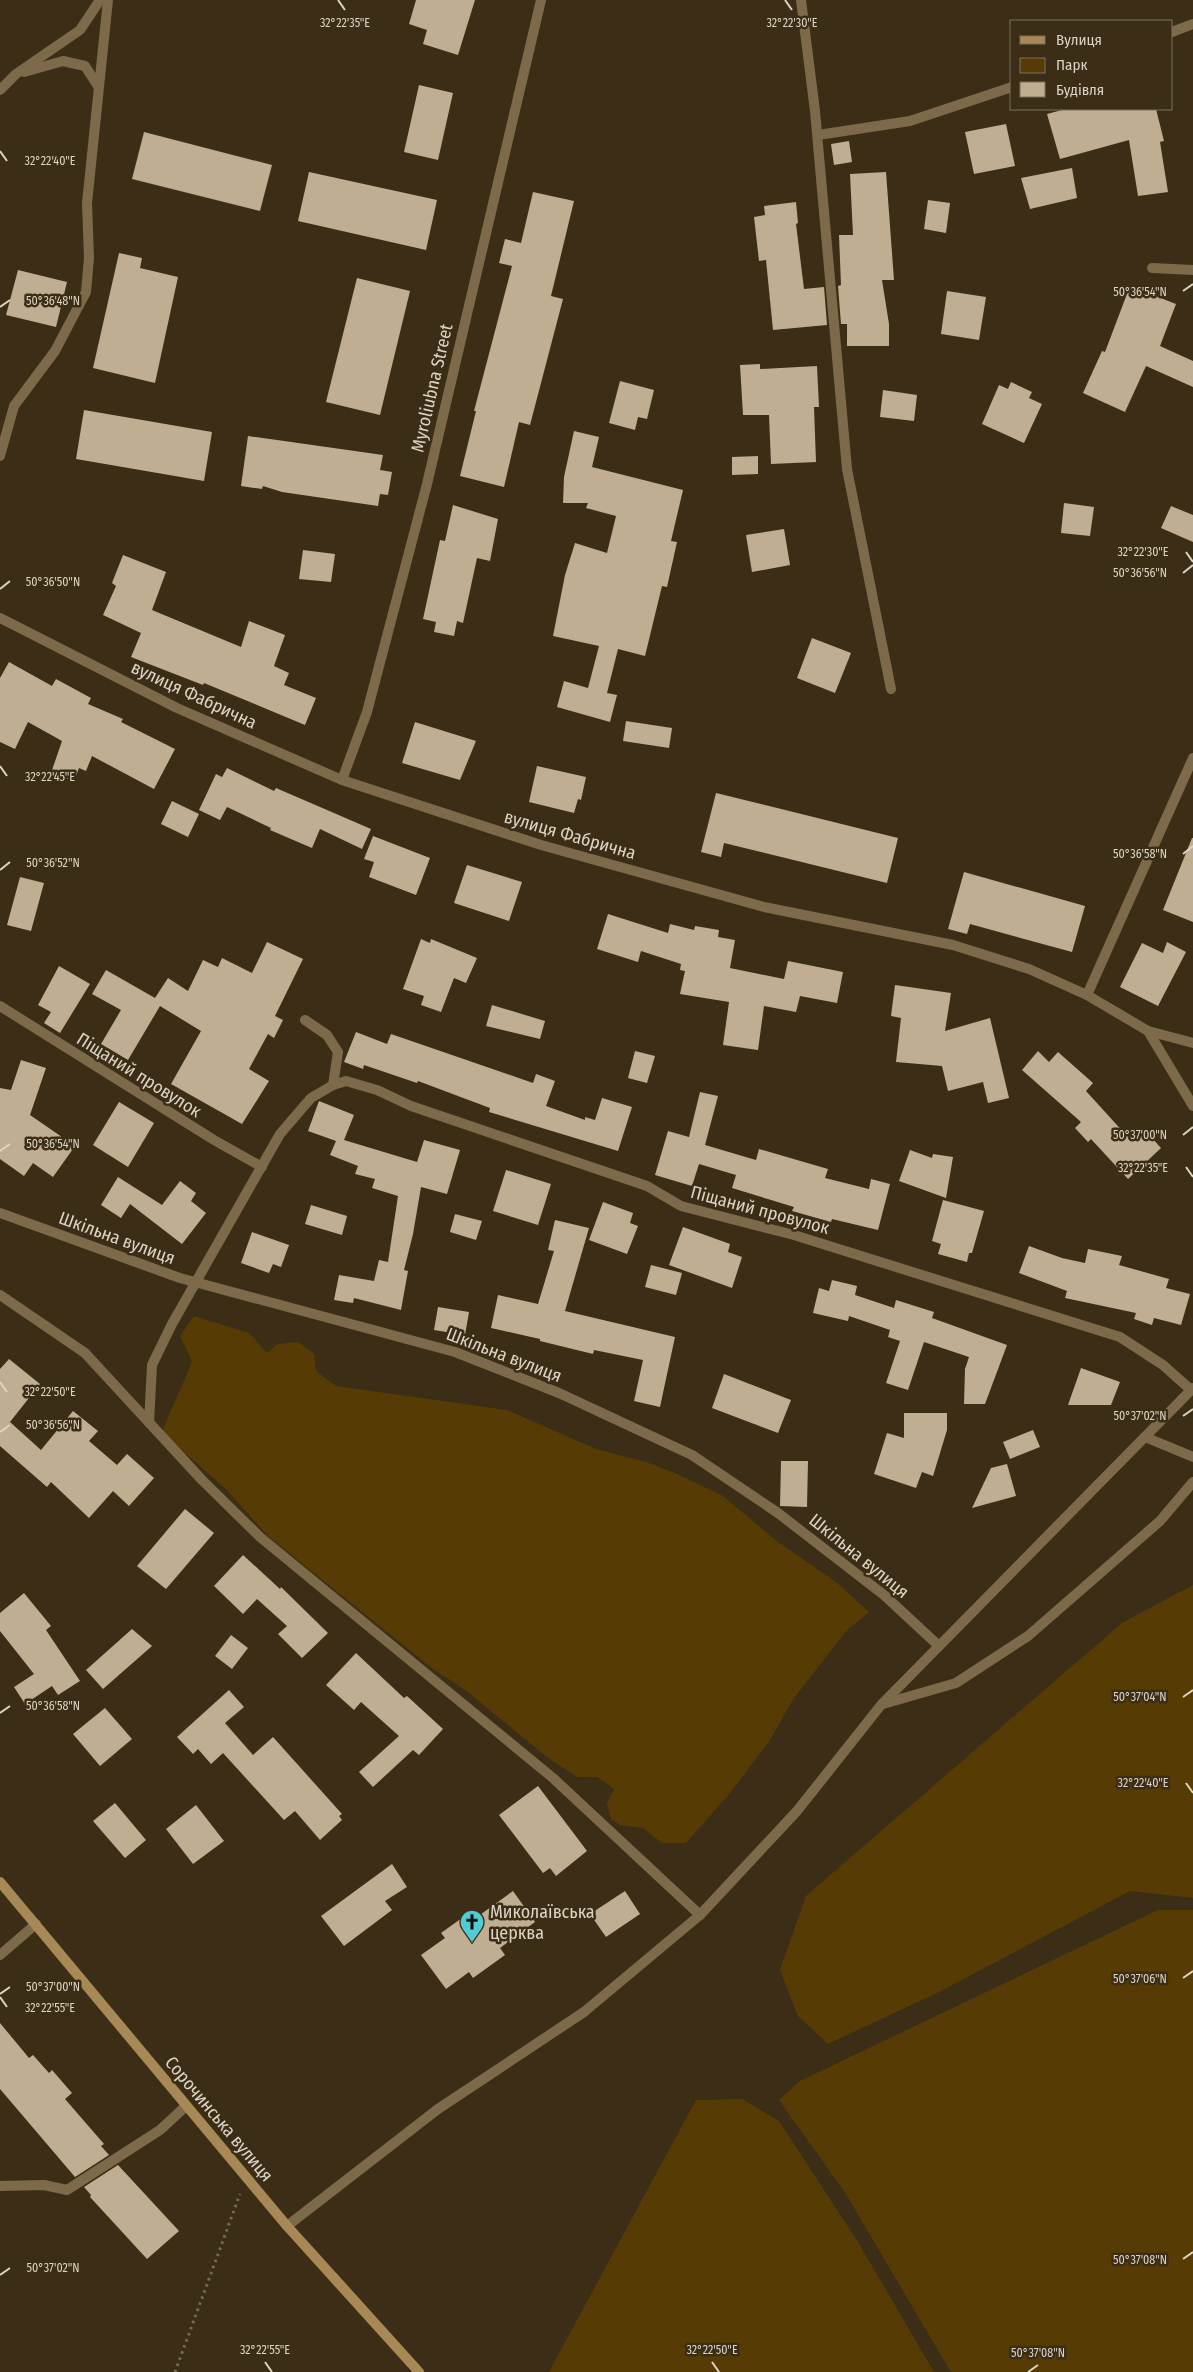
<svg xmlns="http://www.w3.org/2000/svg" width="1193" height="2372" viewBox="0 0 1193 2372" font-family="'Fira Sans Condensed',sans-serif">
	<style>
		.green { fill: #563c04 }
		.building { fill: #bfae92 }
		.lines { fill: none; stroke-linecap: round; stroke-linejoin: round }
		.path { stroke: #766a55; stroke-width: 3; stroke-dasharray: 2.5 4; stroke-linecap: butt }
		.minor { stroke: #7d6a4a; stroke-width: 10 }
		.secondary { stroke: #a88955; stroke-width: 10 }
		.ticks { fill: none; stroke: #dcd4c5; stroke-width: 2 }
		.labels { text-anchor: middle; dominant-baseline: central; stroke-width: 5; stroke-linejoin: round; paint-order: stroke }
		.street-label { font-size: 18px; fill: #dcd4c5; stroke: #3c2e16 }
		.poi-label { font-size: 18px; fill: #dcd4c5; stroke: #3c2e16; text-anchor: start }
		.ticks-label { font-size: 12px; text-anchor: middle; fill: #dcd4c5; stroke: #3c2e16; stroke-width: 5; stroke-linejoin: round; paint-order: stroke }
	</style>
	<rect width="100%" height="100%" fill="#3c2e16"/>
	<g class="green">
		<path d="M 194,1316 L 249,1333 L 267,1353 L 278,1344 L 298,1342 L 314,1354 L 316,1371 L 336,1386 L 507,1410 L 596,1449 L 646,1462 L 675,1473 L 723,1496 L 778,1542 L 836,1582 L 869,1612 L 847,1630 L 794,1698 L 770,1740 L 730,1793 L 686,1843 L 662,1843 L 643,1828 L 620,1825 L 611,1819 L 607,1803 L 614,1789 L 597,1777 L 577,1777 L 547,1757 L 464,1689 L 433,1669 L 267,1535 L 227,1490 L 162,1433 C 171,1407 183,1386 192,1361 L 180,1336 Z"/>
		<path d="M 1193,1585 L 1193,1898 L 1130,1891 L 939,1992 L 828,2044 L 798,2016 L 780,1970 L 806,1896 L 1122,1623 Z"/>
		<path d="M 1158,1910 L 1193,1910 L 1193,2372 L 951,2372 L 844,2191 L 779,2100 L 800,2081 Z"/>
		<path d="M 742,2099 L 779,2121 L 858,2242 L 934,2372 L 549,2372 L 696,2100 Z"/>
	</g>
	<g class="building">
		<path d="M 416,0 L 475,0 L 458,55 L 423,44 L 427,30 L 409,24 Z"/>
		<path d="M 419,85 L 453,93 L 438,160 L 404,152 Z"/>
		<path d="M 1066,109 L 1156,109 L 1164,141 L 1160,142 L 1168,192 L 1138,196 L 1129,140 L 1060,159 L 1047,114 Z"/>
		<path d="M 1006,124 L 1015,166 L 974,174 L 965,132 Z"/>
		<path d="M 144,132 L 272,165 L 260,211 L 132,179 Z"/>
		<path d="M 849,141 L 852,162 L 834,165 L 831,144 Z"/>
		<path d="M 1072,168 L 1077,198 L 1030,209 L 1021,178 Z"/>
		<path d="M 309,172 L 437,200 L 426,250 L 298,221 Z"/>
		<path d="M 886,172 L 894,280 L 882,280 L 889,324 L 889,346 L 847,346 L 847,324 L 841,324 L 838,286 L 841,285 L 839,235 L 853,235 L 850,174 Z"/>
		<path d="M 533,192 L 574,201 L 551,296 L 563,299 L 530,425 L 519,422 L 504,487 L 460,476 L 476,411 L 474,411 L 512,266 L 499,263 L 505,239 L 521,243 Z"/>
		<path d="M 928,200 L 950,203 L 946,233 L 924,229 Z"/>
		<path d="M 796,202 L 798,223 L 796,224 L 804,289 L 824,287 L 827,325 L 773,330 L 766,260 L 759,261 L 754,217 L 765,215 L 764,206 Z"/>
		<path d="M 119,253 L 142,258 L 140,268 L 178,277 L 155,383 L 93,368 Z"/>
		<path d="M 18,270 L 67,282 L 56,327 L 6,315 Z"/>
		<path d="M 357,278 L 410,291 L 380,415 L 326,402 Z"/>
		<path d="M 1130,286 L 1176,304 L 1160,346 L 1193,361 L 1193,387 L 1146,366 L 1125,412 L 1083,393 L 1102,351 L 1105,352 Z"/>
		<path d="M 947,291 L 986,297 L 979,340 L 941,334 Z"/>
		<path d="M 760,364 L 760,369 L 817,366 L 819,407 L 814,407 L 816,462 L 771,464 L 769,415 L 743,415 L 740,365 Z"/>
		<path d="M 620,381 L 654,390 L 647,419 L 638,417 L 635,430 L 609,423 Z"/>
		<path d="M 1011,382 L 1032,392 L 1029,398 L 1042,404 L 1024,443 L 982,424 L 999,385 L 1008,389 Z"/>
		<path d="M 883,390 L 917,395 L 914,421 L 880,417 Z"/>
		<path d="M 84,410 L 212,432 L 204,481 L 76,459 Z"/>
		<path d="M 574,431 L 599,437 L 592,467 L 683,490 L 671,541 L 677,542 L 667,587 L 662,586 L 645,656 L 618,649 L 607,693 L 617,695 L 610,722 L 557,707 L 564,681 L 588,688 L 599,646 L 553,636 L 565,575 L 575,543 L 607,553 L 616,516 L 586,508 L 588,503 L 563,503 L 564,477 Z"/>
		<path d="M 248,436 L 383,455 L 380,470 L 392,472 L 388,495 L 380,494 L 378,506 L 282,492 L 263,486 L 262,489 L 241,486 Z"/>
		<path d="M 758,456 L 758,474 L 732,475 L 732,457 Z"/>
		<path d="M 1064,503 L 1094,507 L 1090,536 L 1061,533 Z"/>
		<path d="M 453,505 L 498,519 L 490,561 L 477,558 L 463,623 L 457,621 L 454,636 L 434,632 L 436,622 L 423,619 L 440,540 L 445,541 Z"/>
		<path d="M 1171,506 L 1193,515 L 1193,542 L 1161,528 Z"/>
		<path d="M 784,529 L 790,565 L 752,572 L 746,535 Z"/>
		<path d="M 303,550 L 335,554 L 331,582 L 299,579 Z"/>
		<path d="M 123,555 L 166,572 L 152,610 L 241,647 L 249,621 L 285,635 L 274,666 L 289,673 L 284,685 L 316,698 L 305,725 L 204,683 L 203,685 L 131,657 L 141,633 L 103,615 L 116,586 L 112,583 Z"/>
		<path d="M 812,638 L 851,653 L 835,693 L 797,678 Z"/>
		<path d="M 9,662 L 52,686 L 56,679 L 91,698 L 88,704 L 123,719 L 121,722 L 175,749 L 154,789 L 92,756 L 86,771 L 79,768 L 74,781 L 51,773 L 62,741 L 28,722 L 15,749 L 0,742 L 0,678 Z"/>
		<path d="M 626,721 L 672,728 L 669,748 L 623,741 Z"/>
		<path d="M 415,722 L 476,741 L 460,780 L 402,763 Z"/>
		<path d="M 537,766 L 586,777 L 581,800 L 578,799 L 574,813 L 529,802 Z"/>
		<path d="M 227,768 L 274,791 L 276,788 L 371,829 L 362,849 L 320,829 L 312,848 L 270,830 L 271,828 L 227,807 L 220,820 L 199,810 L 216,774 L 222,777 Z"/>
		<path d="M 716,793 L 898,838 L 887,883 L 724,843 L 721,857 L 701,852 Z"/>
		<path d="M 172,801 L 199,814 L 188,837 L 161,824 Z"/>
		<path d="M 373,836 L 430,858 L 416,895 L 369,877 L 374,862 L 364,859 Z"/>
		<path d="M 1192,838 L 1193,838 L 1193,922 L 1163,910 Z"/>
		<path d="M 467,865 L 522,882 L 509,921 L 454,903 Z"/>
		<path d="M 964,872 L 1085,906 L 1072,952 L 970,924 L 967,934 L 948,929 Z"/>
		<path d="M 20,877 L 44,883 L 31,931 L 7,925 Z"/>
		<path d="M 608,914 L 668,933 L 670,924 L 694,930 L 695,926 L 719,930 L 718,937 L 735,940 L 730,968 L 784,979 L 788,961 L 843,972 L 837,1003 L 800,996 L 796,1012 L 764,1006 L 758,1050 L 723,1045 L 729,1002 L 680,994 L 685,971 L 680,970 L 681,964 L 641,951 L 638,962 L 597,949 Z"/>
		<path d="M 421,939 L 430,943 L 431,939 L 477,958 L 466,983 L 454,978 L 441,1012 L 421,1005 L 424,996 L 403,989 Z"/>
		<path d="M 267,942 L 303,959 L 275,1016 L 283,1020 L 274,1038 L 268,1034 L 249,1069 L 269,1081 L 242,1124 L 171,1084 L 201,1031 L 160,1006 L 128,1060 L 101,1044 L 121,1010 L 92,994 L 106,970 L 155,998 L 168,978 L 188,991 L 203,960 L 218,967 L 222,958 L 252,973 Z"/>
		<path d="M 1167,942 L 1186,952 L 1158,1006 L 1120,987 L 1142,943 L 1163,953 Z"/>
		<path d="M 59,966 L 90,984 L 60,1033 L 44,1023 L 51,1012 L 38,1005 Z"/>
		<path d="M 895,985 L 951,993 L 945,1031 L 990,1018 L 1009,1098 L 988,1103 L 983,1082 L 948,1091 L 942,1066 L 896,1062 L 901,1018 L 891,1016 Z"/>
		<path d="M 492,1005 L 545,1021 L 540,1039 L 486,1026 Z"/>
		<path d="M 356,1032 L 387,1044 L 391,1034 L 533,1083 L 536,1074 L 555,1081 L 546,1106 L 585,1120 L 585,1117 L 595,1120 L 602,1098 L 632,1107 L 618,1151 L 489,1112 L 490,1108 L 418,1081 L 417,1083 L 364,1065 L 363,1069 L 344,1062 Z"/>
		<path d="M 635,1051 L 655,1056 L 647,1083 L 628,1078 Z"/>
		<path d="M 1038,1051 L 1049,1062 L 1058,1052 L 1093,1083 L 1086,1091 L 1126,1135 L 1134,1141 L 1145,1130 L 1161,1148 L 1128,1179 L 1091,1139 L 1088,1142 L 1075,1128 L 1081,1122 L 1022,1070 Z"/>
		<path d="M 21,1060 L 46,1068 L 30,1115 L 75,1146 L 53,1177 L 33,1163 L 24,1176 L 0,1159 L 0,1088 L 11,1090 Z"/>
		<path d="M 700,1092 L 718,1096 L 705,1145 L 756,1160 L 759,1149 L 828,1169 L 825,1178 L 869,1189 L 871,1179 L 890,1184 L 878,1230 L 832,1219 L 831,1222 L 792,1211 L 794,1207 L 732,1188 L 736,1175 L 699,1164 L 692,1186 L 655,1175 L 668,1131 L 689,1137 Z"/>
		<path d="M 319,1101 L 354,1115 L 344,1140 L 417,1162 L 424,1140 L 460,1150 L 447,1194 L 421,1187 L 413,1234 L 404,1270 L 408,1271 L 401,1310 L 354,1298 L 353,1303 L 334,1300 L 339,1275 L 374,1281 L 379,1260 L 388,1262 L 398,1196 L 372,1188 L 375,1179 L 355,1174 L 358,1166 L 330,1155 L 336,1141 L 308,1131 Z"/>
		<path d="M 119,1102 L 154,1123 L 128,1167 L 93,1145 Z"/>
		<path d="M 910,1150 L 932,1158 L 933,1154 L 953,1157 L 946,1198 L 899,1181 Z"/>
		<path d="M 506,1170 L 551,1184 L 538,1225 L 493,1211 Z"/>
		<path d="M 118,1177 L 162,1205 L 180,1181 L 196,1193 L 191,1201 L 206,1213 L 182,1244 L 130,1204 L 121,1218 L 101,1205 Z"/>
		<path d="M 943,1200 L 984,1211 L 972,1253 L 969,1253 L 967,1262 L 938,1254 L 941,1244 L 932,1241 Z"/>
		<path d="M 603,1202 L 633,1213 L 630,1223 L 638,1226 L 627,1254 L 589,1240 Z"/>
		<path d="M 311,1205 L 347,1216 L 342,1235 L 305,1224 Z"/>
		<path d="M 455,1214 L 482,1221 L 476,1240 L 450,1232 Z"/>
		<path d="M 555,1220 L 589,1228 L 565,1311 L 675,1337 L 660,1407 L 634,1401 L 643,1360 L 594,1350 L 593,1354 L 540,1341 L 540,1339 L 491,1328 L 498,1295 L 538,1304 L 554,1251 L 548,1250 Z"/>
		<path d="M 683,1227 L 730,1244 L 728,1252 L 742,1257 L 732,1288 L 669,1265 Z"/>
		<path d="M 252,1232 L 289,1245 L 281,1267 L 273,1264 L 269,1273 L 241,1263 Z"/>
		<path d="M 1029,1246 L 1062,1258 L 1085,1263 L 1088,1249 L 1122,1256 L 1119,1265 L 1169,1279 L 1166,1288 L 1190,1294 L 1181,1325 L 1154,1318 L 1152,1325 L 1134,1319 L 1136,1313 L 1065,1298 L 1067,1291 L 1019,1273 Z"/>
		<path d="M 651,1265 L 682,1273 L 676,1295 L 645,1287 Z"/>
		<path d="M 832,1280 L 857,1286 L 855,1295 L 894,1308 L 896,1300 L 934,1312 L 932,1318 L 1007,1345 L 985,1404 L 964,1404 L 965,1369 L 969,1357 L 924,1342 L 908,1390 L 886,1383 L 900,1341 L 888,1337 L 890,1330 L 849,1316 L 848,1321 L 813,1313 L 819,1288 L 829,1291 Z"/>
		<path d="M 438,1307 L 469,1312 L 465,1335 L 434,1330 Z"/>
		<path d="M 9,1359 L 40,1384 L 10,1422 L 41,1450 L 73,1411 L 98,1431 L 89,1441 L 117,1465 L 127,1454 L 154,1478 L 129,1506 L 113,1491 L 89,1518 L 51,1482 L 47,1487 L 0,1446 L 0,1369 Z"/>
		<path d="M 1081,1368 L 1120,1382 L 1111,1405 L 1068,1405 Z"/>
		<path d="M 724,1374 L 791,1400 L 778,1433 L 712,1408 Z"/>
		<path d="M 904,1413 L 947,1413 L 947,1430 L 933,1476 L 922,1472 L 916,1488 L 874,1474 L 887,1433 L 904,1438 Z"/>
		<path d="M 1033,1430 L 1040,1447 L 1010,1459 L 1003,1442 Z"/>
		<path d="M 781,1461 L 808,1461 L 807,1507 L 780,1506 Z"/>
		<path d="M 1007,1464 L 1016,1496 L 972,1508 L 991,1468 Z"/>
		<path d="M 185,1509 L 214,1533 L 166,1589 L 137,1566 Z"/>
		<path d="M 243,1555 L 280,1589 L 281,1587 L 328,1633 L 302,1658 L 278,1634 L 287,1626 L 257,1599 L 243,1614 L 214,1586 Z"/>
		<path d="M 24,1593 L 51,1626 L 46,1630 L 80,1681 L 58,1695 L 52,1686 L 25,1704 L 14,1687 L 34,1674 L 0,1631 L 0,1613 Z"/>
		<path d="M 132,1629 L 152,1646 L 103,1689 L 86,1670 Z"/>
		<path d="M 231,1635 L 248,1648 L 232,1669 L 215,1656 Z"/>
		<path d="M 356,1653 L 404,1698 L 407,1696 L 443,1729 L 419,1755 L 413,1750 L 373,1787 L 359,1772 L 399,1736 L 361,1702 L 354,1710 L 326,1685 Z"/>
		<path d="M 229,1690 L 244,1707 L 225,1723 L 253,1755 L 273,1737 L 342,1814 L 339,1816 L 342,1820 L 320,1840 L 295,1811 L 284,1820 L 223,1753 L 211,1764 L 198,1749 L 193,1754 L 177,1737 Z"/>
		<path d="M 105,1708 L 132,1739 L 100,1766 L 73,1734 Z"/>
		<path d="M 538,1786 L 587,1851 L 556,1876 L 550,1868 L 543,1873 L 499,1815 Z"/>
		<path d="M 115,1803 L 146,1840 L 125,1858 L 93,1821 Z"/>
		<path d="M 196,1805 L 224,1841 L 193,1864 L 166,1829 Z"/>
		<path d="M 392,1864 L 407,1887 L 385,1901 L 392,1910 L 344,1946 L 321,1916 Z"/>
		<path d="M 513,1891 L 535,1922 L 500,1948 L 505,1955 L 473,1978 L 469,1972 L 446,1989 L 421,1955 L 445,1938 L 441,1933 L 473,1910 L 477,1917 Z"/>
		<path d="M 625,1891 L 640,1914 L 606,1937 L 590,1914 Z"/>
		<path d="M 0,2023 L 29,2058 L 33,2055 L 49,2073 L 52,2070 L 72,2093 L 65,2099 L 104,2144 L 101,2146 L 109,2155 L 75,2177 L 0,2089 Z"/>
		<path d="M 118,2165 L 179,2231 L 147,2259 L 90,2197 L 91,2195 L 84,2187 Z"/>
	</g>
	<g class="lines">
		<path class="path" d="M 175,2372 L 240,2194"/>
		<g class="minor">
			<path d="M 801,0 L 815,111 L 847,469 L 891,689"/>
			<path d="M 1172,32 L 1193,24"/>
			<path d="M 24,72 L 63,61 L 85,66 L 98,86"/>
			<path d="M 0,90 L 16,74 L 80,30 L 100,0"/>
			<path d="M 818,135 L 910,121 L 1012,87"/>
			<path d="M 1152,268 L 1193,270"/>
			<path d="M 0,456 L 14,406 L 55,351 L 86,292 L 89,258 L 87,203 L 108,0"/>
			<path d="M 0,618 L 177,708 L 342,780 L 541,845 L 764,907 L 953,945 L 1029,969 L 1087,995 L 1148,1031 L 1193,1106"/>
			<path d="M 342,780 L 367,712 L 427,484 L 541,0"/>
			<path d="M 1087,995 L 1193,758"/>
			<path d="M 0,1006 L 214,1140 L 262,1167"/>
			<path d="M 305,1020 L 327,1035 L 338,1052 L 333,1085"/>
			<path d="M 1148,1031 L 1193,1043"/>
			<path d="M 0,1213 L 180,1278 L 455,1352 L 559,1393 L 692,1455 L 778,1513 L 884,1595 L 939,1646"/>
			<path d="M 0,1295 L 85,1353 L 202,1480 L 260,1537 L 553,1778 L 700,1915"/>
			<path d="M 149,1423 L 152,1365 L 172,1324 L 280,1134 L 311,1098 L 333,1085 L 346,1081 L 377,1090 L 411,1106 L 647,1186 L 681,1206 L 794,1235 L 1120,1337 L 1163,1365 L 1191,1390"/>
			<path d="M 1145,1437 L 1193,1457"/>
			<path d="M 883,1704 L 956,1683 L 1028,1636 L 1160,1521 L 1193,1482"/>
			<path d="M 0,1955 L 36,1924"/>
			<path d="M 0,2186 L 44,2185 L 67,2190 L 160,2130 L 186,2106"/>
			<path d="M 287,2226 L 438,2109 L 584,2012 L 700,1915 L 797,1811 L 881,1705 L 1193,1388"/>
		</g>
		<path class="secondary" d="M 0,1882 L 287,2226 L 419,2372"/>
	</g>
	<path class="ticks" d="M 338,0 L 345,10M 785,0 L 792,10M 0,151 L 7,161M 1183,291 L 1193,284M 0,307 L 10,300M 1186,552 L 1193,562M 1183,573 L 1193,565M 0,589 L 10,581M 0,766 L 7,776M 1183,854 L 1193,846M 0,870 L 10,862M 1183,1135 L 1193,1127M 0,1151 L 10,1144M 1186,1167 L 1193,1177M 0,1382 L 7,1392M 1183,1416 L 1193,1409M 0,1432 L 10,1425M 1183,1697 L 1193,1690M 0,1713 L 10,1706M 1186,1783 L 1193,1793M 1183,1978 L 1193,1971M 0,1994 L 10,1987M 0,1997 L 7,2007M 1183,2259 L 1193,2252M 0,2275 L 10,2268M 265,2362 L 272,2372M 712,2362 L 719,2372M 1028,2372 L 1038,2365"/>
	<defs>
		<symbol id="church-pin" viewBox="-11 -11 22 30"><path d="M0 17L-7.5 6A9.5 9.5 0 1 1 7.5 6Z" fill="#51ccd5" stroke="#3c2e16"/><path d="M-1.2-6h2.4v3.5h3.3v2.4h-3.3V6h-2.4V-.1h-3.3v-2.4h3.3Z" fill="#111"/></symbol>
	</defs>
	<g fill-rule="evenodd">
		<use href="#church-pin" x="458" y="1908" width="28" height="38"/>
	</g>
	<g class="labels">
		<g class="street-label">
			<text transform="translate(432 388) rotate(-77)">Myroliubna Street</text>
			<text transform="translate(194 695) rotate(25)">вулиця Фабрична</text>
			<text transform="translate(570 835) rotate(16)">вулиця Фабрична</text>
			<text transform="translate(139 1075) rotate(32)">Піщаний провулок</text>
			<text transform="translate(760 1210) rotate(15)">Піщаний провулок</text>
			<text transform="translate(117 1238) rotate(20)">Шкільна вулиця</text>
			<text transform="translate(504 1355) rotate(21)">Шкільна вулиця</text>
			<text transform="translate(859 1556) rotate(39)">Шкільна вулиця</text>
			<text transform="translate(219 2119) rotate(50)">Сорочинська вулиця</text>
		</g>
		<g class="poi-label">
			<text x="490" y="1912">Миколаївська<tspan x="490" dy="21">церква</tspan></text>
		</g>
	</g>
	<g class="ticks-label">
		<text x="345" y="27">32°22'35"E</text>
		<text x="792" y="27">32°22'30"E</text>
		<text x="50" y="165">32°22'40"E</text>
		<text x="1140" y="296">50°36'54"N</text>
		<text x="53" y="305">50°36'48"N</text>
		<text x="1143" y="556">32°22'30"E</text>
		<text x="1140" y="577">50°36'56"N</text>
		<text x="53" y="586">50°36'50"N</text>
		<text x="50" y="781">32°22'45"E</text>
		<text x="1140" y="858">50°36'58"N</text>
		<text x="53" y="867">50°36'52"N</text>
		<text x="1140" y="1139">50°37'00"N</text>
		<text x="53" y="1148">50°36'54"N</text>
		<text x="1143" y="1172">32°22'35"E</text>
		<text x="50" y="1396">32°22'50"E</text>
		<text x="1140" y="1420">50°37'02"N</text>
		<text x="53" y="1429">50°36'56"N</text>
		<text x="1140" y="1701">50°37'04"N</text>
		<text x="53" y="1710">50°36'58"N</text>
		<text x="1143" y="1787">32°22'40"E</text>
		<text x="1140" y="1983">50°37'06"N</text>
		<text x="53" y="1991">50°37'00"N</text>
		<text x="50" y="2012">32°22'55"E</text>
		<text x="1140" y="2264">50°37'08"N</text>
		<text x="53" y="2272">50°37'02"N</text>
		<text x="265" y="2354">32°22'55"E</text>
		<text x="712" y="2354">32°22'50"E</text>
		<text x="1038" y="2357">50°37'08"N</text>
	</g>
	<rect x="1010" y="20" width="162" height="90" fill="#3c2e16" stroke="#7c705c"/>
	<rect x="1020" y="36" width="25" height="8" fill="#a88955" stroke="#7c705c"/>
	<text x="1056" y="45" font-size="15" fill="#dcd4c5">Вулиця</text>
	<rect x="1020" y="58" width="25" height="15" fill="#563c04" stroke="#7c705c"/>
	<text x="1056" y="70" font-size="15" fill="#dcd4c5">Парк</text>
	<rect x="1020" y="82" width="25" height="15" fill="#bfae92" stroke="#7c705c"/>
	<text x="1056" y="95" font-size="15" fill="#dcd4c5">Будівля</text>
</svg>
